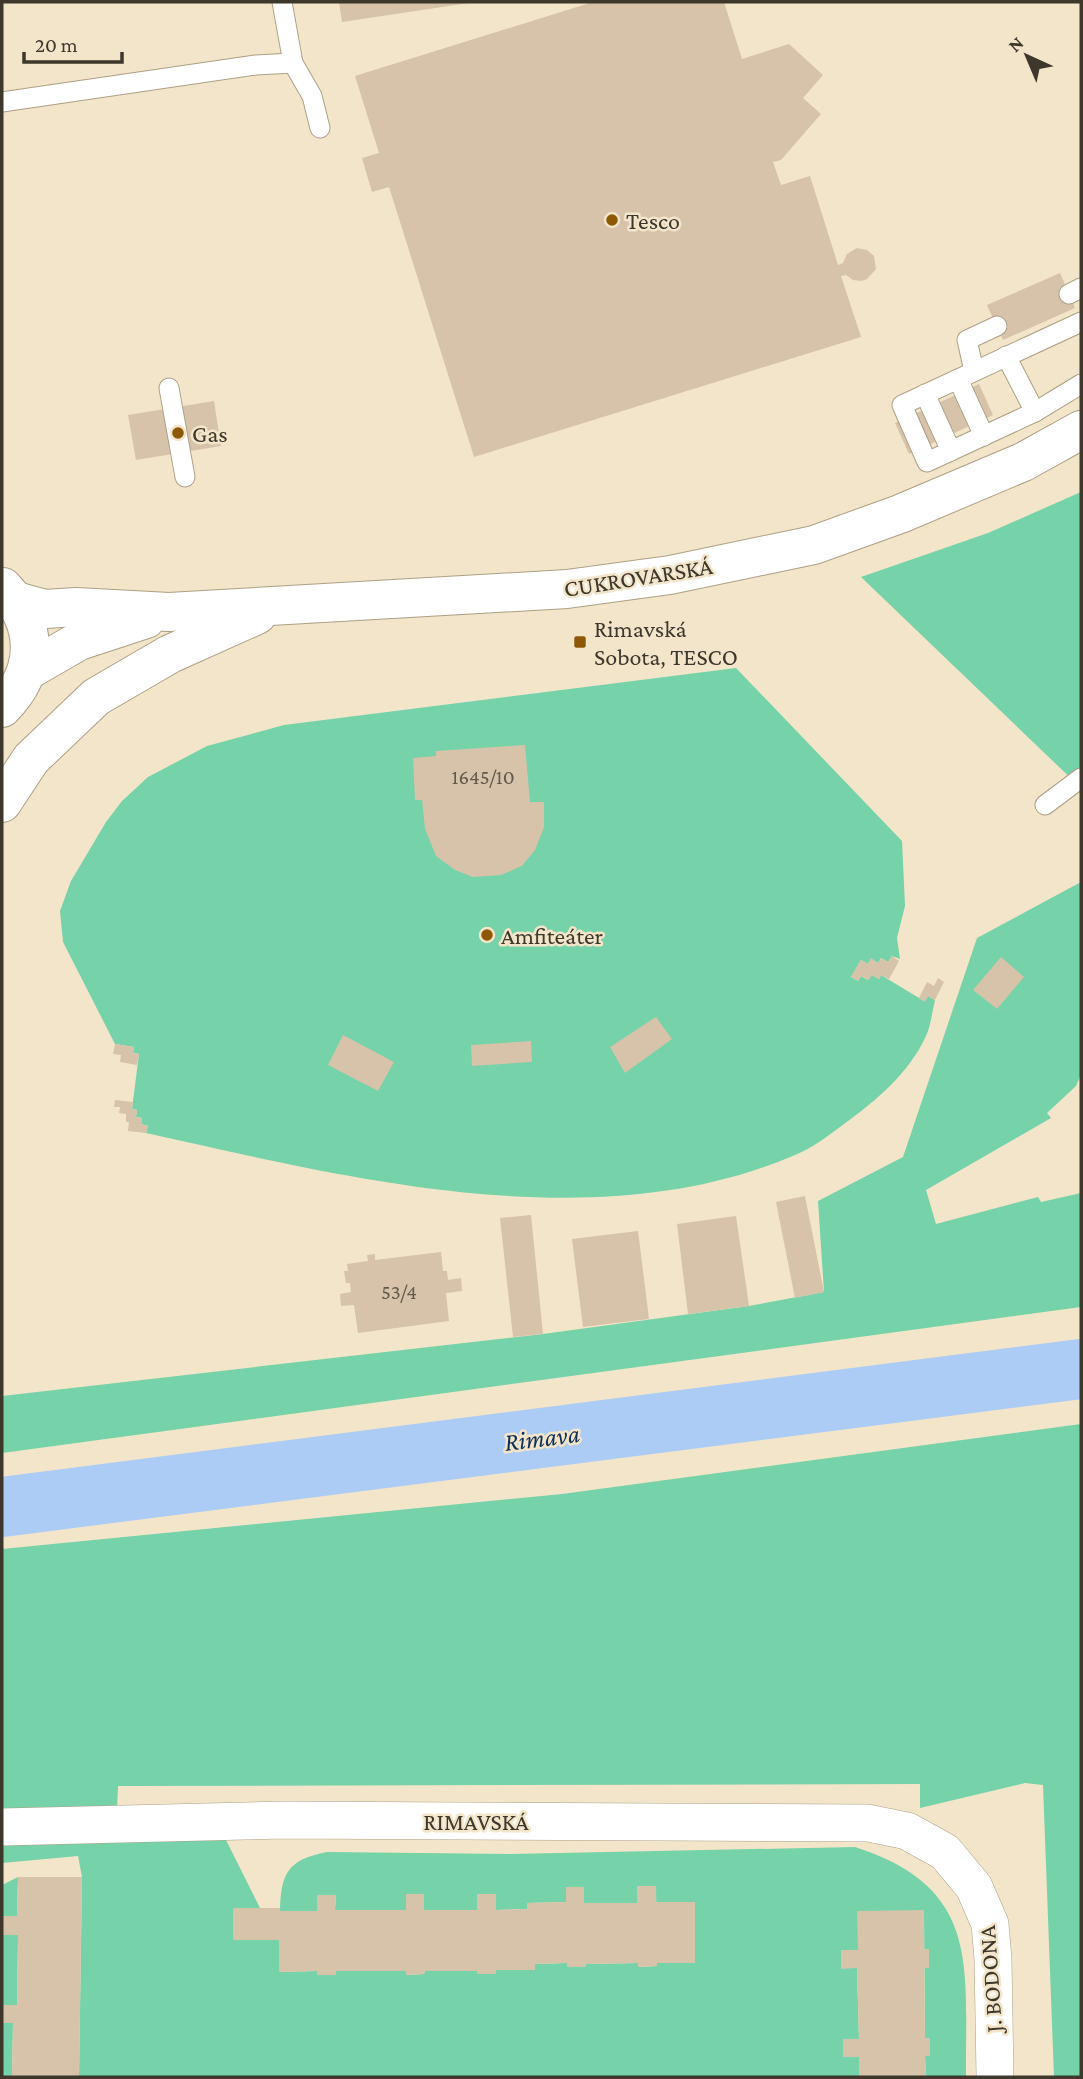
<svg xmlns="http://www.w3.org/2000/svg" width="1083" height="2079" viewBox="0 0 1083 2079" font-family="'Crimson Pro',serif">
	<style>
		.green { fill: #75d2a9 }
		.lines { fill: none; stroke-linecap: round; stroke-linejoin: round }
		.river { stroke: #acccf6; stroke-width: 60 }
		.building { fill: #d6c3aa }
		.service-casing { stroke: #ad9f85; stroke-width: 21 }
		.minor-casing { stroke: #ad9f85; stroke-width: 38 }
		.secondary-casing { stroke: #ad9f85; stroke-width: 40 }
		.service { stroke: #fff; stroke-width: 19 }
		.minor { stroke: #fff; stroke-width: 37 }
		.secondary { stroke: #fff; stroke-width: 38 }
		.poi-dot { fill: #8d5906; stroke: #f3e5c9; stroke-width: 2.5 }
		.labels { text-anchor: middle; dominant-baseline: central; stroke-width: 5; stroke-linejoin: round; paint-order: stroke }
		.number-label { font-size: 21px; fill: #635a4c }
		.poi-label { font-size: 24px; fill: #3d372c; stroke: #f3e5c9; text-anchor: start }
		.street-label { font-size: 24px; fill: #3d372c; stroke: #f3e5c9 }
		.water-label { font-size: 26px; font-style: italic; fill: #0d305b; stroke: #f3e5c9 }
	</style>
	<rect width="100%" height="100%" fill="#f3e5c9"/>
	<g class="green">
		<path d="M 1081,492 L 1081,788 L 861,577 L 988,533 Z"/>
		<path d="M 736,668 L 902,841 L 905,906 L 897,938 L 900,959 L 892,956 L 888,962 L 881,958 L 878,963 L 871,959 L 868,964 L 861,960 L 851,977 L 858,981 L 861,976 L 868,980 L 872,975 L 879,979 L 881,975 L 924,1001 L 928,996 L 935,1000 C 932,1012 931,1025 926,1036 C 909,1073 877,1100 844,1124 C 829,1135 813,1148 795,1155 C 596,1241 349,1178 146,1133 L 148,1126 L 141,1124 L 142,1118 L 136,1117 L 137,1110 L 132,1109 L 139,1054 L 133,1053 L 134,1047 L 115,1044 L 63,942 L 60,911 L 71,881 L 106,822 L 122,801 L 148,777 L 207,746 L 284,725 Z"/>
		<path d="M 1081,882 L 1081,1074 L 1076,1086 L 1047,1113 L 1051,1118 L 926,1190 L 936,1224 L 1038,1197 L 1041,1202 L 1081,1193 L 1081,1307 L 2,1453 L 2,1396 L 543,1334 L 749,1306 L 824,1292 L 818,1201 L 903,1157 L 977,938 Z"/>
		<path d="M 1081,1424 L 1081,2077 L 1054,2077 L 1043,1785 L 1025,1783 L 920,1808 L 920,1784 L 118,1786 L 117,1810 L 225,1838 L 260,1908 L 233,1908 L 233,1940 L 279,1940 L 279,1972 L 317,1971 L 317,1975 L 335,1975 L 336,1971 L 406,1971 L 406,1975 L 424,1974 L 425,1971 L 477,1971 L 477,1974 L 496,1974 L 496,1970 L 534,1970 L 535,1964 L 567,1963 L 567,1967 L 585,1967 L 586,1964 L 638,1963 L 638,1967 L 657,1966 L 656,1886 L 637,1903 L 584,1903 L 584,1887 L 566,1887 L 566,1902 L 527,1903 L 527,1909 L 496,1910 L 495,1894 L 477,1894 L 477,1910 L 424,1910 L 424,1894 L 406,1894 L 406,1910 L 335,1910 L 336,1895 L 317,1895 L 317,1911 L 280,1911 C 281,1872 288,1860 327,1852 L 511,1854 L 855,1847 C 982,1888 965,1966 966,2077 L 926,2077 L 925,2056 L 930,2056 L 930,2038 L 925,2038 L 924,1911 L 858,1911 L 858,1950 L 841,1950 L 842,1968 L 857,1968 L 859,2039 L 843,2039 L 843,2057 L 859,2057 L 859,2077 L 79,2077 L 82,1877 L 78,1856 L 2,1863 L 2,1549 L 562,1494 Z"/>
		<path d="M 18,1877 L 17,1916 L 2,1916 L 2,1934 L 18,1935 L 17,2005 L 2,2005 L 2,2015 L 2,1885 Z"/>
		<path d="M 2,2023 L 13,2023 L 12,2077 L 2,2077 Z"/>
	</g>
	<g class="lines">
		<path class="river" d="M 2,1507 L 1081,1369"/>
	</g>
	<g class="building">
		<path d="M 339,2 L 469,2 L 469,3 L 342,22 Z"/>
		<path d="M 593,2 L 724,2 L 742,59 L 789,44 L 823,75 L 803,98 L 821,114 L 781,160 L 773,162 L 781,185 L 810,176 L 838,265 L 843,263 L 847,254 L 857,248 L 867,250 L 874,256 L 876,269 L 867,279 L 861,281 L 853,280 L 846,275 L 841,276 L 861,337 L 474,457 L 389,187 L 372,192 L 362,158 L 379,153 L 355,76 Z"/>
		<path d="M 1060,273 L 1075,308 L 1003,340 L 987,305 Z"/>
		<path d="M 979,384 L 993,415 L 909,454 L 895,423 Z"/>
		<path d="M 214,401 L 221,446 L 136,460 L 128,415 Z"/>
		<path d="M 525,745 L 530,802 L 544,802 L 544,827 L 535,850 L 522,866 L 501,875 L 473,877 L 455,870 L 436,856 L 425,829 L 422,800 L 415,800 L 413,758 L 436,756 L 436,751 Z"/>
		<path d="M 892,956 L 899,961 L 889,979 L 881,975 L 879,979 L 872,975 L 869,980 L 861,976 L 858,981 L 851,977 L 861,960 L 868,964 L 871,958 L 878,963 L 881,958 L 888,962 Z"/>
		<path d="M 1001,957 L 1024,977 L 997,1009 L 973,990 Z"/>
		<path d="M 938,978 L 944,982 L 935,1000 L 928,996 L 925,1002 L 919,998 L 927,982 L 934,986 Z"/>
		<path d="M 656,1017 L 672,1039 L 625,1073 L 610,1047 Z"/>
		<path d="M 343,1035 L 394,1062 L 378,1091 L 328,1065 Z"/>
		<path d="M 531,1041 L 532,1062 L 472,1066 L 471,1045 Z"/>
		<path d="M 115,1044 L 134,1047 L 133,1053 L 139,1054 L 137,1065 L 120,1062 L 121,1055 L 113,1054 Z"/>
		<path d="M 115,1100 L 133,1102 L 132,1109 L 137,1110 L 136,1117 L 142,1118 L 141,1124 L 148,1126 L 146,1133 L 128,1131 L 129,1122 L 126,1122 L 126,1114 L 119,1113 L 120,1107 L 114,1107 Z"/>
		<path d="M 805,1196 L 824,1292 L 795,1298 L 776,1202 Z"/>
		<path d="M 531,1215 L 543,1334 L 513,1337 L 500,1218 Z"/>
		<path d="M 736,1216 L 749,1306 L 688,1314 L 677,1224 Z"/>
		<path d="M 638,1231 L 649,1319 L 583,1327 L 572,1239 Z"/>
		<path d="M 441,1252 L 443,1271 L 447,1271 L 448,1280 L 461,1278 L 462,1291 L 446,1293 L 449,1321 L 358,1333 L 354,1305 L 341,1306 L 340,1294 L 351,1292 L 350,1283 L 346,1283 L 344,1271 L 348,1271 L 347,1264 L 368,1261 L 367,1255 L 375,1254 L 375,1260 Z"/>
		<path d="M 18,1877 L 82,1877 L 79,2077 L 12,2077 L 13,2023 L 2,2023 L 2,2005 L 17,2005 L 18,1935 L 2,1935 L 2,1916 L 17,1916 Z"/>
		<path d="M 637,1886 L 656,1886 L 656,1902 L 695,1902 L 695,1963 L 657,1963 L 657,1966 L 638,1967 L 638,1963 L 586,1964 L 585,1967 L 567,1967 L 567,1963 L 535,1964 L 535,1970 L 496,1970 L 496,1974 L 477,1974 L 477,1971 L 425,1971 L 424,1974 L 406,1975 L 406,1971 L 336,1971 L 336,1975 L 317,1975 L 317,1971 L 279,1972 L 279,1940 L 233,1940 L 233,1908 L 280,1908 L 280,1911 L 317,1911 L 317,1895 L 336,1895 L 335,1910 L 406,1910 L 406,1894 L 424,1894 L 424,1910 L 477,1910 L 477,1894 L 496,1894 L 496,1910 L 527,1909 L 527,1903 L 566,1902 L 566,1887 L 584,1887 L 584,1903 L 637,1903 Z"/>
		<path d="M 924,1910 L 924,1949 L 929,1949 L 929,1968 L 924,1968 L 925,2038 L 930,2038 L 930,2056 L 925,2056 L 926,2077 L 859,2077 L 859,2057 L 843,2057 L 843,2039 L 859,2039 L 857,1968 L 841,1969 L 841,1950 L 858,1950 L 857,1911 Z"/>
	</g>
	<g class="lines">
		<defs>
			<g id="service">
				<path d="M 282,2 L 293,63 L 312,96 L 320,128"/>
				<path d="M 2,102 L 256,65 L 293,63"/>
				<path d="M 1069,294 L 1081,288"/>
				<path d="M 1081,322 L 902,405 L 927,462 L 1035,412 L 1081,384"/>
				<path d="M 1006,356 L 1035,412"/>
				<path d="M 974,371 L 967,340 L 997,326"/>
				<path d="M 958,379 L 984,436"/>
				<path d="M 169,388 L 185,477"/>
				<path d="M 925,394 L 951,451"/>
				<path d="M 1045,805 L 1081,778"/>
			</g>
			<path id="minor" d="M 2,1827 L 282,1820 L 868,1823 L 907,1831 L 945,1852 L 974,1887 L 990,1924 L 993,1959 L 995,2077"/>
			<g id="secondary">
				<path d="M 16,601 L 45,609 L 76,607 L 169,612 L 567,589 L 670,575 L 814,545 L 900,514 L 1023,462 L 1081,430"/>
				<path d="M 27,671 L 79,641 L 146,619"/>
				<path d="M 2,708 C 39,671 39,625 3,587"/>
				<path d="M 2,803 L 31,759 L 96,697 L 170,654 L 257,615"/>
			</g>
		</defs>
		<use href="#service" class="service-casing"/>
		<use href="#minor" class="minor-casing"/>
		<use href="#secondary" class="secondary-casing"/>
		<use href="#service" class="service"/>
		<use href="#minor" class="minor"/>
		<use href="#secondary" class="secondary"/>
	</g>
	<g class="poi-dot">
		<circle cx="612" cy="220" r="7"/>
		<circle cx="178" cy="433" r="7"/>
		<rect x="573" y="635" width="14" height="14" rx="3.5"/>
		<circle cx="487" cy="935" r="7"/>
	</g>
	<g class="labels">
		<g class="number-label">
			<text x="483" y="777">1645/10</text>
			<text x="399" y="1292">53/4</text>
		</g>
		<g class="poi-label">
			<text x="626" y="220">Tesco</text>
			<text x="192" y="433">Gas</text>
			<text x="594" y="628">Rimavská<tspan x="594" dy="28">Sobota, TESCO</tspan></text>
			<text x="501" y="935">Amfiteáter</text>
		</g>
		<g class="street-label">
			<text transform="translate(638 577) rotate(-9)">CUKROVARSKÁ</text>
			<text x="476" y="1821">RIMAVSKÁ</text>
			<text transform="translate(990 1979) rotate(-94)">J. BODONA</text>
		</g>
		<g class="water-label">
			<text transform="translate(542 1438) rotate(-7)">Rimava</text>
		</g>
	</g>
	<rect width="1083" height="2079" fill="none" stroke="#3d372c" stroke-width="7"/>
	<g transform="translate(1027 56) rotate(316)" stroke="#f3e5c9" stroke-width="5" paint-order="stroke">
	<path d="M0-5L12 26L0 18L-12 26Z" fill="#3d372c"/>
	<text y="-10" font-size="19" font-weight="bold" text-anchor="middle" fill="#3d372c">N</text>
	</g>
	<path d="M24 52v10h98v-10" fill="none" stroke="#3d372c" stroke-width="3.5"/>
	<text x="35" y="52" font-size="21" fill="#3d372c" stroke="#f3e5c9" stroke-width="5" paint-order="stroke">20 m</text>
</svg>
